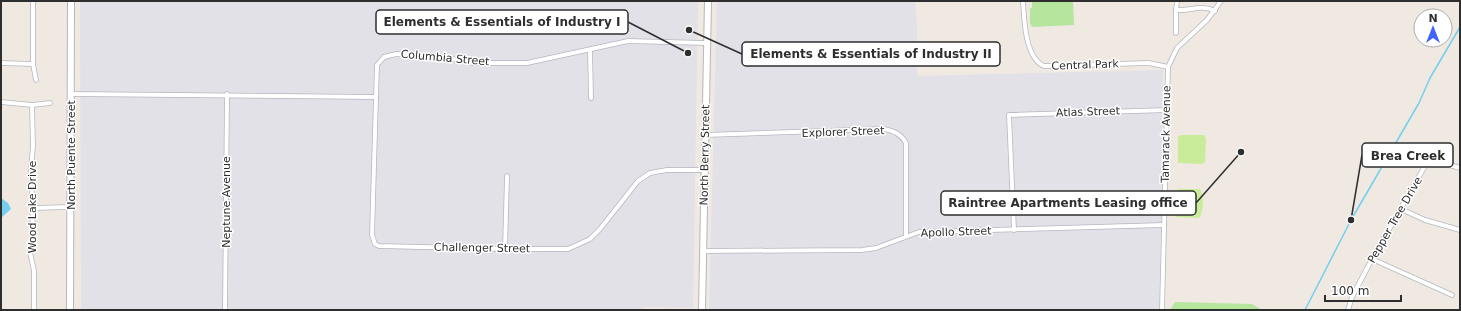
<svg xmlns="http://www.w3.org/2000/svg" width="1461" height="311" viewBox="0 0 1461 311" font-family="'DejaVu Sans',sans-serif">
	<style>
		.industrial { fill: #e3e1e8 }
		.green { fill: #b6e59e }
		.pitch { fill: #c9ec9a }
		.water { fill: #75cff0 }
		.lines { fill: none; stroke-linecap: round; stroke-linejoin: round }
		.stream { stroke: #75cff0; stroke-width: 1.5 }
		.street-casing { stroke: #b4b7c1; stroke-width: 5.5 }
		.secondary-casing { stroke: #b4b7c1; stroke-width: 8 }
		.street { stroke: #fff; stroke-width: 4 }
		.secondary { stroke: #fff; stroke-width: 6 }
		.labels { text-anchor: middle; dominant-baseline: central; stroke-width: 3; stroke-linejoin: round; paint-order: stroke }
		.street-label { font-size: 11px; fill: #2e2e2e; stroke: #fff }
		.leader { fill: none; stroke: #2e2e2e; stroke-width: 1.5 }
		.callout-dot { fill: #2e2e2e; stroke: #fff; stroke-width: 1.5 }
		.callout { fill: #fff; stroke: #2e2e2e; stroke-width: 1.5 }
		.callout-label { font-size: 12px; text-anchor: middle; font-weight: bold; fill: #2e2e2e }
	</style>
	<rect width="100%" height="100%" fill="#efe9e1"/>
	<g class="industrial">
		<path d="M 80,1 L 698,1 L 693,308 L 644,307 L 644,310 L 81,310 Z"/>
		<path d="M 717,1 L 915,1 L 917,23 L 917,76 L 1163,70 L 1160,310 L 709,310 Z"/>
	</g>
	<g class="green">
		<path d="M 1032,1 L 1073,1 L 1074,25 L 1032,27 L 1030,23 L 1030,8 L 1032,8 Z"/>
		<path d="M 1175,302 L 1252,304 L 1262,310 L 1170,310 Z"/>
	</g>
	<g class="pitch">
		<path d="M 1181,135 L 1204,135 L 1206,139 L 1205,162 L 1202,164 L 1178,163 L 1178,137 Z"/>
		<path d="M 1178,189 L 1200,189 C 1204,196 1204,212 1199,218 L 1176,217 L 1173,214 L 1174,192 Z"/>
	</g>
	<path class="water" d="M 1,198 L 8,203 L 11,209 L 1,218 Z"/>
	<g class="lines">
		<path class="stream" d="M 1305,310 L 1351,220 L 1419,103 L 1430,78 L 1460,27"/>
		<defs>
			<g id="street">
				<path d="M 33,1 L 33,64 L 36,80"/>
				<path d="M 1023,1 C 1024,19 1025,58 1044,66 L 1149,63 L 1168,67"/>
				<path d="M 1177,1 L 1176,10 C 1191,11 1201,4 1215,11"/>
				<path d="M 1176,10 L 1176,33"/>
				<path d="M 590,50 L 591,98"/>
				<path d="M 1,63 L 33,64"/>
				<path d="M 71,94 L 376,97 L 377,65 L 384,57 L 396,54 L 437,56 L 473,63 L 527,63 L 628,41 L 707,43"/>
				<path d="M 376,97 L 372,235 L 375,244 L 379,246 L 505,249 L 568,249 L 590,239 L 600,229 L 638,181 L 650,173 L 667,170 L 704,170"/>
				<path d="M 1,102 L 32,105 L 50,103"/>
				<path d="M 32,105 L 33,146 L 31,168 L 33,231 L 30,252 L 34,271 L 34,310"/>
				<path d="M 705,135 L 884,129 C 894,131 901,134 906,143 L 906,236"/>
				<path d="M 33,208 L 70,207"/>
				<path d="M 1401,209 L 1425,220 L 1460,230"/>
				<path d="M 1014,230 L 1009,115 L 1167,110"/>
				<path d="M 505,249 L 507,176"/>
				<path d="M 703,251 L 862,250 L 876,248 L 919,232 L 1164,225"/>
				<path d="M 1372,259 L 1452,295"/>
				<path d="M 225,310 L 227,94"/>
				<path d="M 1162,310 L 1168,67 L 1177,48 L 1207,20 L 1221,1"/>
				<path d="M 1348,310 L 1352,297 L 1372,259 L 1429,159 L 1460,168"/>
			</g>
			<g id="secondary">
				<path d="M 70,310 L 71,1"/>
				<path d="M 702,310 L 708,1"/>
			</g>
		</defs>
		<use href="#street" class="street-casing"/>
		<use href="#secondary" class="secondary-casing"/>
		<use href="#street" class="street"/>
		<use href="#secondary" class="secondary"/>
	</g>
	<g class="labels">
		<g class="street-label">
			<text transform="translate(445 58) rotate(5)">Columbia Street</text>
			<text transform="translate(1085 65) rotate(-2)">Central Park</text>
			<text transform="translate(1088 112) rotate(-2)">Atlas Street</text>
			<text transform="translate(843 132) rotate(-2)">Explorer Street</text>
			<text transform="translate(1166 134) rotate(-89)">Tamarack Avenue</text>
			<text transform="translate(71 155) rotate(-90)">North Puente Street</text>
			<text transform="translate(705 155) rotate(-89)">North Berry Street</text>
			<text transform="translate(226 202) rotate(-90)">Neptune Avenue</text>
			<text transform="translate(32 207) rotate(-90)">Wood Lake Drive</text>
			<text transform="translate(1395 220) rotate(-60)">Pepper Tree Drive</text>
			<text transform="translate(956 232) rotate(-2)">Apollo Street</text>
			<text transform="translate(482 248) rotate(1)">Challenger Street</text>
		</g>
	</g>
	<path class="leader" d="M688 53L628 22M689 30L742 54M1351 220L1362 155M1241 152L1196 203"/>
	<g class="callout-dot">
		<circle cx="688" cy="53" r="4"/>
		<circle cx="689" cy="30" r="4"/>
		<circle cx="1351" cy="220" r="4"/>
		<circle cx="1241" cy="152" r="4"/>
	</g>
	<g class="callout">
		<rect x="376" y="10" width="252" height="24" rx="4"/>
		<rect x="742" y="42" width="258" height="24" rx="4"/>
		<rect x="1362" y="143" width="91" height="24" rx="4"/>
		<rect x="941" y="191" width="255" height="24" rx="4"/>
	</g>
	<g class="callout-label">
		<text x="502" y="26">Elements &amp; Essentials of Industry I</text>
		<text x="871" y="58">Elements &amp; Essentials of Industry II</text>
		<text x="1408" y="160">Brea Creek</text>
		<text x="1068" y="207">Raintree Apartments Leasing office</text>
	</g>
	<rect width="1461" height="311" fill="none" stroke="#2e2e2e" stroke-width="4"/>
	<g transform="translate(1433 28)"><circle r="19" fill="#ffffff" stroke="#ababab"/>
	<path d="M0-3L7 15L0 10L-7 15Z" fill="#4264fb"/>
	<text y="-6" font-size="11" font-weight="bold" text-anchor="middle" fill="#2e2e2e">N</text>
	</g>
	<path d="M1325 295v6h76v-6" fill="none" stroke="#2e2e2e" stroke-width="2"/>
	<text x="1331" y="295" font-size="12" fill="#2e2e2e" stroke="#ffffff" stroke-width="3" paint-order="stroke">100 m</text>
</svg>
